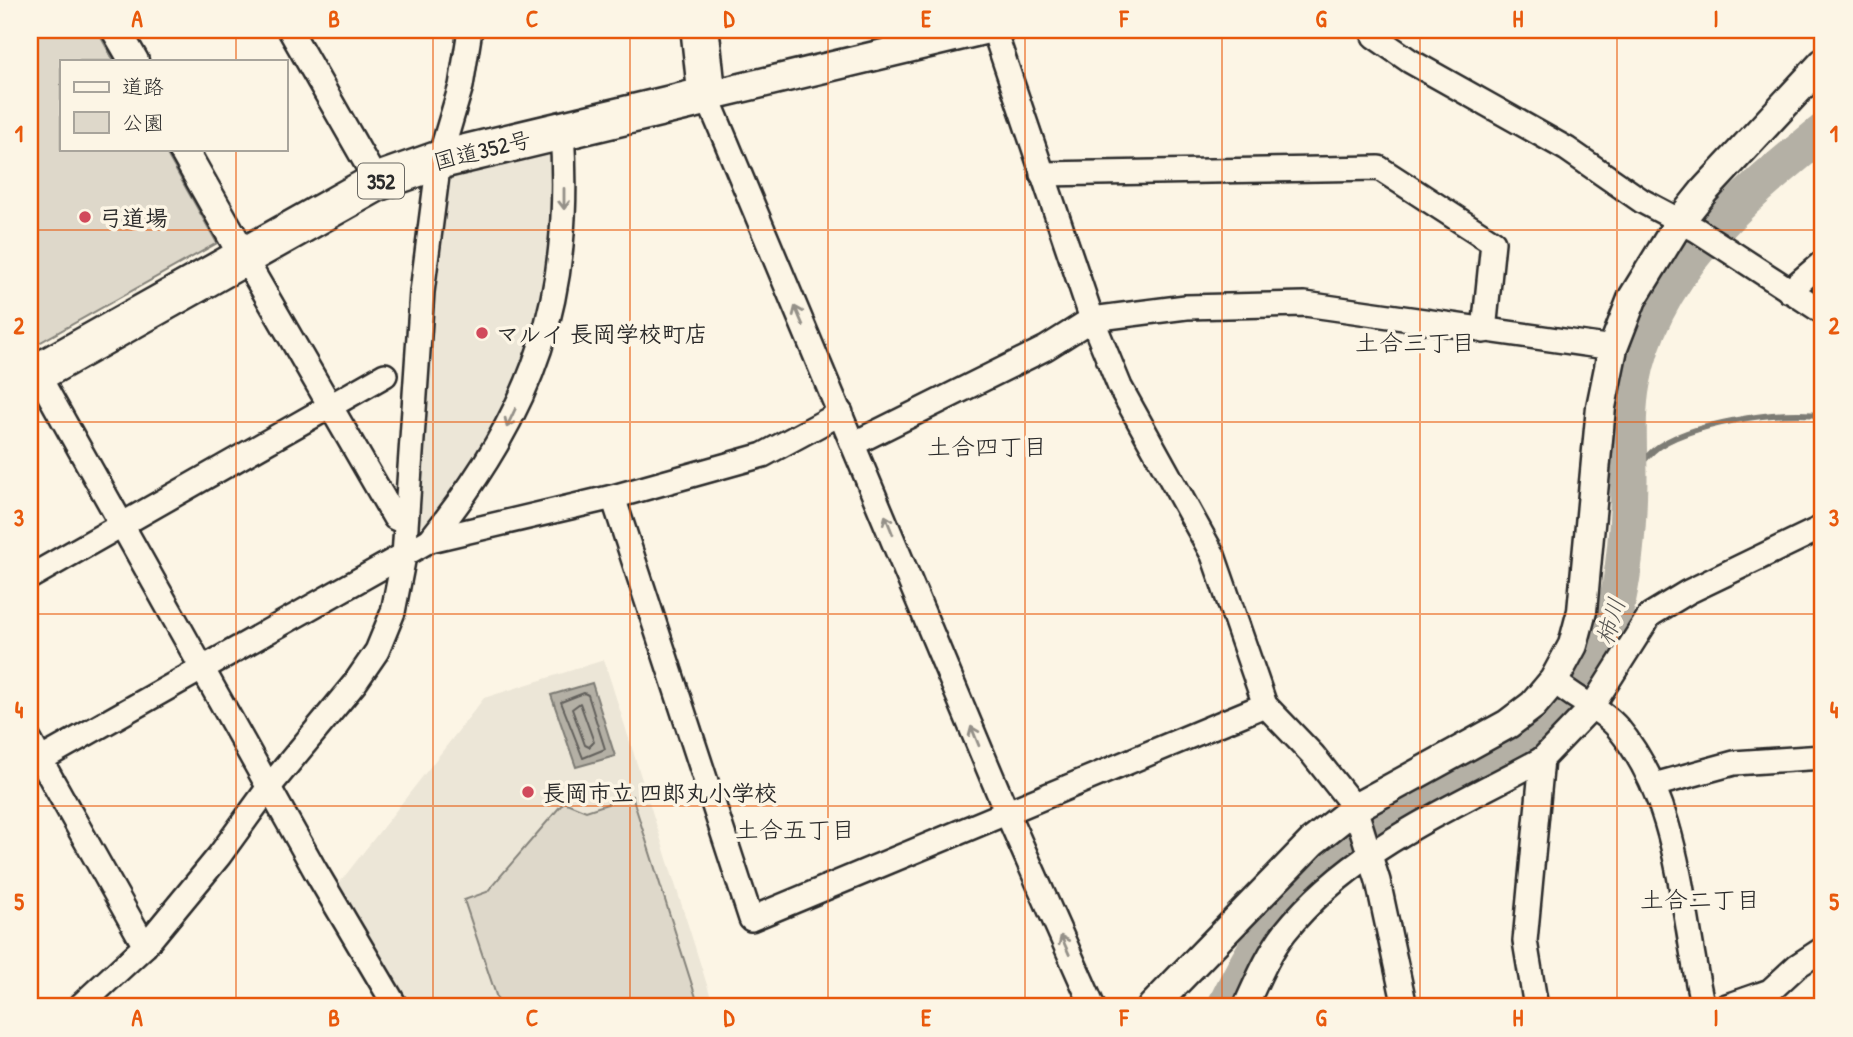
<svg xmlns="http://www.w3.org/2000/svg" width="1853" height="1037" viewBox="0 0 1853 1037" font-family="'Patrick Hand','Klee One',sans-serif">
	<style>
		.built { fill: #ece6d7 }
		.green { fill: #ded8ca; stroke: #84827a; stroke-width: 2 }
		.water { fill: #b4b0a5; stroke: #7d7b74; stroke-width: 2 }
		.lines { fill: none; stroke-linecap: round; stroke-linejoin: round }
		.shore { stroke: #62605c; stroke-width: 2 }
		.stream { stroke: #7d7b74; stroke-width: 6 }
		.river { stroke: #b4b0a5; stroke-width: 37 }
		.minor-casing { stroke: #2b2b2b; stroke-width: 28 }
		.tertiary-casing { stroke: #2b2b2b; stroke-width: 33 }
		.trunk-casing { stroke: #2b2b2b; stroke-width: 42 }
		.minor { stroke: #fcf5e5; stroke-width: 23 }
		.tertiary { stroke: #fcf5e5; stroke-width: 28 }
		.trunk { stroke: #fcf5e5; stroke-width: 37 }
		.oneway { stroke: #949088 }
		.grid { fill: none; stroke: #e8590c; stroke-width: 2; stroke-opacity: 0.55 }
		.poi-dot { fill: #d1495b; stroke: #fcf5e5; stroke-width: 2.5 }
		.labels { text-anchor: middle; dominant-baseline: central; stroke-width: 7; stroke-linejoin: round; paint-order: stroke }
		.shield { fill: #fcf5e5; stroke: #6a6863; stroke-width: 2 }
		.shield-label { font-size: 21px; font-weight: bold; fill: #2b2b2b }
		.street-label { font-size: 23px; fill: #2b2b2b; stroke: #fcf5e5 }
		.poi-label { font-size: 23px; font-weight: bold; fill: #2b2b2b; stroke: #fcf5e5; text-anchor: start }
		.neighbourhood-label { font-size: 24px; fill: #2b2b2b; stroke: #fcf5e5 }
		.water-label { font-size: 24px; font-style: italic; fill: #545350; stroke: #fcf5e5 }
		.neatline { fill: none; stroke: #e8590c; stroke-width: 2.5 }
		.grid-label { font-size: 23px; text-anchor: middle; font-weight: bold; fill: #e8590c }
	</style>
	<rect width="100%" height="100%" fill="#fcf5e5"/>
	<filter id="ink" filterUnits="userSpaceOnUse"><feTurbulence type="fractalNoise" baseFrequency=".0143" numOctaves="2"/><feDisplacementMap in="SourceGraphic" scale="14" xChannelSelector="R" yChannelSelector="G"/><feConvolveMatrix kernelMatrix="1 2 1 2 8 2 1 2 1" color-interpolation-filters="sRGB"/></filter>
	<g filter="url(#ink)">
		<g class="built">
			<path d="M 555,146 L 551,260 L 537,327 L 495,433 L 428,524 L 419,525 L 442,185 L 455,170 Z"/>
			<path d="M 604,660 L 714,1007 L 409,1007 L 337,886 L 484,698 Z"/>
		</g>
		<g class="green">
			<path d="M 30,30 L 97,30 L 114,61 L 61,61 L 61,149 L 164,149 L 217,243 L 30,348 Z"/>
			<path d="M 632,796 L 699,1007 L 500,1007 L 464,900 L 487,892 L 564,802 L 586,811 Z"/>
		</g>
		<path class="water" d="M 592,683 L 615,756 L 576,767 L 551,695 Z"/>
		<g class="lines">
			<g class="shore">
				<path d="M 584,693 L 588,695 L 605,749 L 583,758 L 561,702 Z"/>
				<path d="M 580,703 L 594,742 L 589,747 L 585,745 L 572,709 Z"/>
			</g>
			<path class="stream" d="M 1629,480 C 1636,471 1644,459 1653,451 C 1683,424 1784,408 1823,416"/>
			<path class="river" d="M 1225,1007 C 1257,942 1289,886 1351,843 C 1428,790 1527,766 1583,686 C 1622,630 1628,545 1629,479 C 1629,446 1626,415 1632,383 C 1652,271 1740,200 1823,132"/>
			<defs>
				<g id="minor">
					<path d="M 290,30 L 377,182"/>
					<path d="M 994,30 L 1092,319 L 1120,387 L 1213,555 L 1265,705 L 1313,755 L 1355,808 L 1378,881 L 1405,1007"/>
					<path d="M 1372,30 L 1374,36 L 1410,61 L 1567,149 L 1642,201 L 1697,230 L 1823,312"/>
					<path d="M 707,96 L 1007,813 L 1093,1007"/>
					<path d="M 1042,174 L 1379,168 L 1493,242 L 1484,331"/>
					<path d="M 244,257 L 395,518 L 404,522"/>
					<path d="M 1789,291 L 1823,262"/>
					<path d="M 37,373 L 315,870 L 396,1007"/>
					<path d="M 855,443 L 1046,348 L 1092,319 L 1186,307 L 1305,304 L 1613,348"/>
					<path d="M 613,497 L 751,919 L 1265,705"/>
					<path d="M 430,540 C 535,408 573,300 562,130"/>
					<path d="M 30,577 L 385,375"/>
					<path d="M 1554,680 C 1573,699 1601,708 1618,728 C 1682,804 1681,915 1703,1007"/>
					<path d="M 30,741 L 145,946"/>
					<path d="M 40,760 L 430,540 L 613,497 L 763,455 L 841,413"/>
					<path d="M 1654,785 L 1734,763 L 1823,757"/>
					<path d="M 79,1007 L 145,946 L 219,856 L 269,787 L 355,683 L 377,651 L 393,612 L 404,556 L 422,292 L 439,160 L 461,86 L 470,30"/>
					<path d="M 1245,1007 C 1257,981 1268,954 1285,932 C 1352,848 1451,809 1542,759"/>
					<path d="M 1536,1007 L 1525,941 L 1542,759 L 1591,708 L 1650,615 L 1688,592 L 1823,527"/>
					<path d="M 1724,1007 L 1770,991 L 1797,966 L 1823,949"/>
				</g>
				<g id="tertiary">
					<path d="M 116,30 L 134,61"/>
					<path d="M 707,96 L 984,30"/>
					<path d="M 183,149 L 244,257"/>
					<path d="M 1152,1007 L 1312,842 L 1355,808 L 1508,724 L 1533,705 L 1554,680 L 1573,645 L 1582,611 L 1601,407 L 1613,348 L 1632,299 L 1680,221 L 1704,191 L 1823,63"/>
				</g>
				<path id="trunk" d="M 30,377 L 377,182 L 439,160 L 707,96 L 700,30"/>
			</defs>
			<use href="#minor" class="minor-casing"/>
			<use href="#tertiary" class="tertiary-casing"/>
			<use href="#trunk" class="trunk-casing"/>
			<use href="#minor" class="minor"/>
			<use href="#tertiary" class="tertiary"/>
			<use href="#trunk" class="trunk"/>
		</g>
		<defs><path id="oneway-shaft" d="M-6 0H5M1.5-3L5.5 0L1.5 3" fill="none" stroke-width="1.6" stroke-linecap="round" stroke-linejoin="round" transform="scale(1.75)"/></defs>
		<g class="oneway">
			<use href="#oneway-shaft" transform="translate(564 199) rotate(90)"/>
			<use href="#oneway-shaft" transform="translate(799 316) rotate(-113)"/>
			<use href="#oneway-shaft" transform="translate(511 418) rotate(115)"/>
			<use href="#oneway-shaft" transform="translate(889 525) rotate(-112)"/>
			<use href="#oneway-shaft" transform="translate(975 736) rotate(-112)"/>
			<use href="#oneway-shaft" transform="translate(1065 945) rotate(-114)"/>
		</g>
	</g>
	<path class="grid" d="M 236,30 L 236,61M 433,30 L 433,1007M 630,30 L 630,1007M 828,30 L 828,1007M 1025,30 L 1025,1007M 1222,30 L 1222,1007M 1420,30 L 1420,1007M 1617,30 L 1617,1007M 236,149 L 236,1007M 30,230 L 1823,230M 30,422 L 1823,422M 30,614 L 1823,614M 30,806 L 1823,806"/>
	<g class="poi-dot">
		<circle cx="85" cy="217" r="7"/>
		<circle cx="482" cy="333" r="7"/>
		<circle cx="528" cy="792" r="7"/>
	</g>
	<g class="labels">
		<rect class="shield" x="358" y="163.5" width="46" height="35" rx="5"/>
		<g class="shield-label">
			<text x="381" y="181">352</text>
		</g>
		<g class="street-label">
			<text transform="translate(482 150) rotate(-14)">国道352号</text>
		</g>
		<g class="poi-label">
			<text x="99" y="217">弓道場</text>
			<text x="496" y="333">マルイ 長岡学校町店</text>
			<text x="542" y="792">長岡市立 四郎丸小学校</text>
		</g>
		<g class="neighbourhood-label">
			<text x="1415" y="342">土合三丁目</text>
			<text x="987" y="446">土合四丁目</text>
			<text x="795" y="829">土合五丁目</text>
			<text x="1700" y="899">土合二丁目</text>
		</g>
		<g class="water-label">
			<text transform="translate(1610 621) rotate(-73)">柿川</text>
		</g>
	</g>
	<rect width="1853" height="1037" fill="none" stroke="#fcf5e5" stroke-width="77"/>
	<rect x="60" y="60" width="228" height="91" fill="#fcf5e5" stroke="#a8a49b" stroke-width="2"/>
	<rect x="74" y="82" width="35" height="10" fill="#fcf5e5" stroke="#a8a49b" stroke-width="2"/>
	<text x="122" y="94" font-size="21" fill="#2b2b2b">道路</text>
	<rect x="74" y="112" width="35" height="21" fill="#ded8ca" stroke="#a8a49b" stroke-width="2"/>
	<text x="122" y="130" font-size="21" fill="#2b2b2b">公園</text>
	<rect x="38" y="38" width="1776" height="960" class="neatline"/>
	<g class="grid-label">
		<text x="137" y="27">A</text>
		<text x="334" y="27">B</text>
		<text x="532" y="27">C</text>
		<text x="729" y="27">D</text>
		<text x="926" y="27">E</text>
		<text x="1124" y="27">F</text>
		<text x="1321" y="27">G</text>
		<text x="1518" y="27">H</text>
		<text x="1716" y="27">I</text>
		<text x="19" y="142">1</text>
		<text x="1834" y="142">1</text>
		<text x="19" y="334">2</text>
		<text x="1834" y="334">2</text>
		<text x="19" y="526">3</text>
		<text x="1834" y="526">3</text>
		<text x="19" y="718">4</text>
		<text x="1834" y="718">4</text>
		<text x="19" y="910">5</text>
		<text x="1834" y="910">5</text>
		<text x="137" y="1026">A</text>
		<text x="334" y="1026">B</text>
		<text x="532" y="1026">C</text>
		<text x="729" y="1026">D</text>
		<text x="926" y="1026">E</text>
		<text x="1124" y="1026">F</text>
		<text x="1321" y="1026">G</text>
		<text x="1518" y="1026">H</text>
		<text x="1716" y="1026">I</text>
	</g>
</svg>
